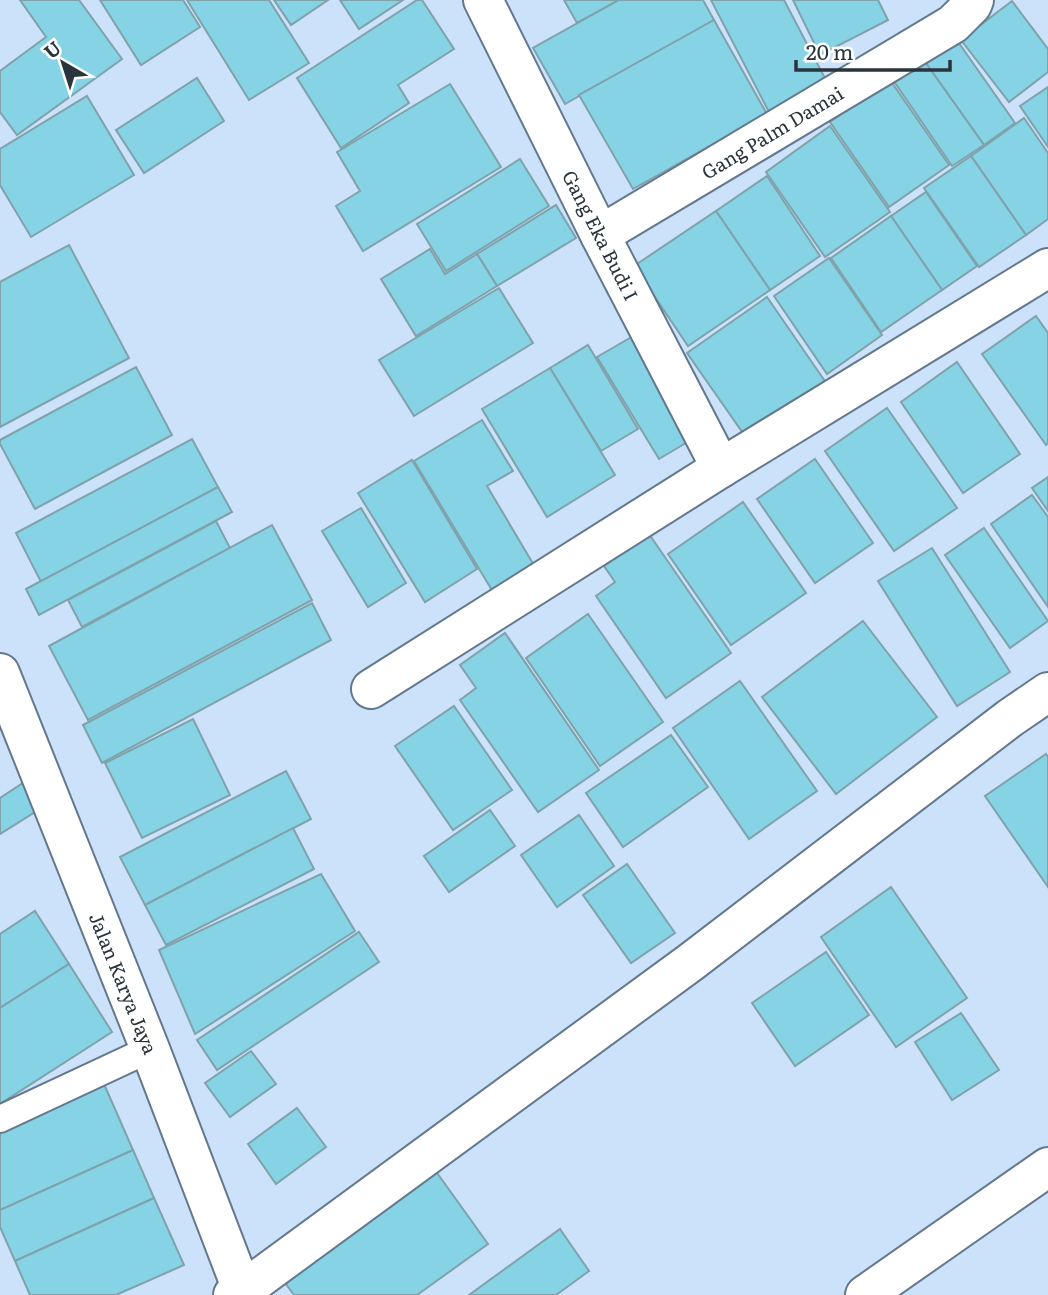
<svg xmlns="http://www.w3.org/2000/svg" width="1048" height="1295" viewBox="0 0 1048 1295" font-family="Literata,serif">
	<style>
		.building { fill: #86d3e6; stroke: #7fa2ab; stroke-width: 2 }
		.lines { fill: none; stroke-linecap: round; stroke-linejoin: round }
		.lane-casing { stroke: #63788d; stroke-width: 30 }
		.street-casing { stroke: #63788d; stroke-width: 42 }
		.secondary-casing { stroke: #63788d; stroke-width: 42 }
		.lane { stroke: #fff; stroke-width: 26 }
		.street { stroke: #fff; stroke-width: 38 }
		.secondary { stroke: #fff; stroke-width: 38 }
		.labels { text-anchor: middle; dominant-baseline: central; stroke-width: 5; stroke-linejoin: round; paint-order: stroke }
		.street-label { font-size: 19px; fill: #2a343d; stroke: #fff }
	</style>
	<rect width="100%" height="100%" fill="#cbe2fa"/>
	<g class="building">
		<path d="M 20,0 L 79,0 L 122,59 L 17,135 L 0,112 L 0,71 L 46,37 Z"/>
		<path d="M 100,0 L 183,0 L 200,27 L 141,65 Z"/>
		<path d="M 187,0 L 269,0 L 309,63 L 249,100 Z"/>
		<path d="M 274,0 L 328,0 L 291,25 Z"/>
		<path d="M 340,0 L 403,0 L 359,29 Z"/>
		<path d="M 417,0 L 422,0 L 454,49 L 398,85 L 409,103 L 341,148 L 297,78 Z"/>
		<path d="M 564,0 L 619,0 L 577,23 Z"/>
		<path d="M 619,0 L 703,0 L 714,20 L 565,104 L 533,48 Z"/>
		<path d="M 711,0 L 784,0 L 828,84 L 770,114 Z"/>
		<path d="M 793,0 L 878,0 L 888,20 L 820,55 Z"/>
		<path d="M 1012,1 L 1048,49 L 1048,72 L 1009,102 L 961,40 Z"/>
		<path d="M 714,20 L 767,114 L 633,189 L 579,95 Z"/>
		<path d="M 954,36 L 1015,123 L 984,145 L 923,59 Z"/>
		<path d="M 923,59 L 984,145 L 952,166 L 893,80 Z"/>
		<path d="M 197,78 L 224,121 L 144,173 L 116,130 Z"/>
		<path d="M 890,80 L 949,165 L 889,207 L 830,122 Z"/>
		<path d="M 450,84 L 501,167 L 363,251 L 336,206 L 360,191 L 337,152 Z"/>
		<path d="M 1048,87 L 1048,147 L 1020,106 Z"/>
		<path d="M 87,96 L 134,175 L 31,237 L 0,185 L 0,149 Z"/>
		<path d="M 1024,118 L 1048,153 L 1048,219 L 1026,235 L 971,156 Z"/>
		<path d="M 830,126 L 890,212 L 825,257 L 766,172 Z"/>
		<path d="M 971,156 L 1026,235 L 979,267 L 924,188 Z"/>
		<path d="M 520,159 L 549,206 L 446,271 L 417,224 Z"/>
		<path d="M 767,176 L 820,256 L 770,290 L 716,211 Z"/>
		<path d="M 926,192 L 977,266 L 942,290 L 891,216 Z"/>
		<path d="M 556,205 L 576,238 L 497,286 L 477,254 Z"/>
		<path d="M 716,211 L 770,290 L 688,346 L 634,266 Z"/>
		<path d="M 891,216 L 942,290 L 881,332 L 831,258 Z"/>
		<path d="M 69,245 L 129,358 L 0,427 L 0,282 Z"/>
		<path d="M 430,249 L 445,274 L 477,254 L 497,286 L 416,336 L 381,279 Z"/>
		<path d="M 829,258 L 882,335 L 827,374 L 774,296 Z"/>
		<path d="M 499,288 L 533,343 L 414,416 L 379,360 Z"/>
		<path d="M 767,297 L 831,390 L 752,446 L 687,353 Z"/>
		<path d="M 1036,316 L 1048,333 L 1048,443 L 1046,445 L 982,354 Z"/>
		<path d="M 635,335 L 696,437 L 659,459 L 597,357 Z"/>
		<path d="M 588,345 L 638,429 L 601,451 L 550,368 Z"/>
		<path d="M 957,362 L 1020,454 L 963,493 L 901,402 Z"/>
		<path d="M 136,367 L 172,435 L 35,509 L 0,444 L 0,440 Z"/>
		<path d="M 550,368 L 615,475 L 547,517 L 482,409 Z"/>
		<path d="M 887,408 L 957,508 L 894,551 L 825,451 Z"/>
		<path d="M 482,420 L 513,471 L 487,486 L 535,567 L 493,592 L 414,461 Z"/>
		<path d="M 192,439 L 218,487 L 41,582 L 16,533 Z"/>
		<path d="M 815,459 L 873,543 L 815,583 L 757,499 Z"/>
		<path d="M 412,460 L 477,569 L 425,602 L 358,493 Z"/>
		<path d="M 1048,477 L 1048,511 L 1032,488 Z"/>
		<path d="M 218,487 L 232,512 L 39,615 L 26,589 Z"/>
		<path d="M 1032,495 L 1048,517 L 1048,607 L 991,524 Z"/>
		<path d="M 743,502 L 806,593 L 731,645 L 668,554 Z"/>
		<path d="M 361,508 L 406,583 L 368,607 L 322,531 Z"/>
		<path d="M 216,521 L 230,548 L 82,627 L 68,600 Z"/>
		<path d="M 272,525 L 312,600 L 88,720 L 49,646 Z"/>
		<path d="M 984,528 L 1048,621 L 1010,648 L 945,555 Z"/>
		<path d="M 649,534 L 731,653 L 666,698 L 596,596 L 615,582 L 604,566 Z"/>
		<path d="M 932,548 L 1010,672 L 957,706 L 878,581 Z"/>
		<path d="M 312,603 L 331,640 L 102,763 L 83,725 Z"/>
		<path d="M 588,614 L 663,722 L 600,766 L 526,658 Z"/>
		<path d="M 863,621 L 937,717 L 836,794 L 762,697 Z"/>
		<path d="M 505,633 L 599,770 L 538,812 L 460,700 L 476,688 L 460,665 Z"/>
		<path d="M 740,681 L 817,791 L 749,839 L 673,728 Z"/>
		<path d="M 454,706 L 512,790 L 453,830 L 395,746 Z"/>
		<path d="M 193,719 L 230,795 L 142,838 L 105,763 Z"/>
		<path d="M 671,735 L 708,787 L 623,847 L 586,793 Z"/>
		<path d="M 1046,754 L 1048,757 L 1048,887 L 985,796 Z"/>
		<path d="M 286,771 L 311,819 L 145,905 L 120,857 Z"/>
		<path d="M 23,783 L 40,809 L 0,834 L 0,798 Z"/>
		<path d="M 490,810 L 515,846 L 449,892 L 424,856 Z"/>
		<path d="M 579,815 L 614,866 L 557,907 L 521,855 Z"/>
		<path d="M 293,828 L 314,869 L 166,945 L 145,905 Z"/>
		<path d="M 627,864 L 675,933 L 631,963 L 583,895 Z"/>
		<path d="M 321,874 L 355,931 L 195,1034 L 159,950 Z"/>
		<path d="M 891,887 L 967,998 L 896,1047 L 821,937 Z"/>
		<path d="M 35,911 L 69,964 L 0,1008 L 0,934 Z"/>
		<path d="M 359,932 L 379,962 L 217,1070 L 197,1040 Z"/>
		<path d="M 826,952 L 869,1015 L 795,1066 L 752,1003 Z"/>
		<path d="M 69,964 L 112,1032 L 0,1104 L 0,1008 Z"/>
		<path d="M 961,1013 L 999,1070 L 952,1100 L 915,1042 Z"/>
		<path d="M 251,1051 L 276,1084 L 230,1117 L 205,1083 Z"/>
		<path d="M 104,1084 L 133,1150 L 0,1210 L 0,1131 Z"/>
		<path d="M 297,1108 L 326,1147 L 276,1184 L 248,1144 Z"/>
		<path d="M 133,1150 L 154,1198 L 15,1261 L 0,1227 L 0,1210 Z"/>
		<path d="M 435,1170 L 488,1244 L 417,1295 L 294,1295 L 283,1280 Z"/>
		<path d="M 154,1198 L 184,1265 L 116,1295 L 30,1295 L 15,1261 Z"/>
		<path d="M 560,1229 L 589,1271 L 556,1295 L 469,1295 Z"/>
	</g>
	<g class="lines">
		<defs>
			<path id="lane" d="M 0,1119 L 150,1049"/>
			<g id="street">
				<path d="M 483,0 L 600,235 L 721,468"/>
				<path d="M 600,235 L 953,24 L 972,5 L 974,0"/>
				<path d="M 371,689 L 721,468 L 1048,268"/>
				<path d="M 233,1295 L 242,1291 L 691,962 L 1010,718 L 1048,692"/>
				<path d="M 865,1295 L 1048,1167"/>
			</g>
			<path id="secondary" d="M 0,673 L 150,1049 L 244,1295"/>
		</defs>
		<use href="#lane" class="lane-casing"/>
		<use href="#street" class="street-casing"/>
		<use href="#secondary" class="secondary-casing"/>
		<use href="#lane" class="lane"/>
		<use href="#street" class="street"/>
		<use href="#secondary" class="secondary"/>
	</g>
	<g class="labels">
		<g class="street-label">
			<text transform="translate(772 132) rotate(-31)">Gang Palm Damai</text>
			<text transform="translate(601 235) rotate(63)">Gang Eka Budi I</text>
			<text transform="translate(124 983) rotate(68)">Jalan Karya Jaya</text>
		</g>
	</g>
	<g transform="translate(63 63) rotate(321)" stroke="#ffffff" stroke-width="5" paint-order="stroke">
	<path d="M0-5L12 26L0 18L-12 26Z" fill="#2a343d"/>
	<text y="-10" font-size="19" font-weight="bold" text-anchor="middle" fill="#2a343d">U</text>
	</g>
	<path d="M796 60v10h154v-10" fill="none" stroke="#2a343d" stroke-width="3.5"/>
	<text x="806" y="60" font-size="21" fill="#2a343d" stroke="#ffffff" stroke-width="5" paint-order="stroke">20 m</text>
</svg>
